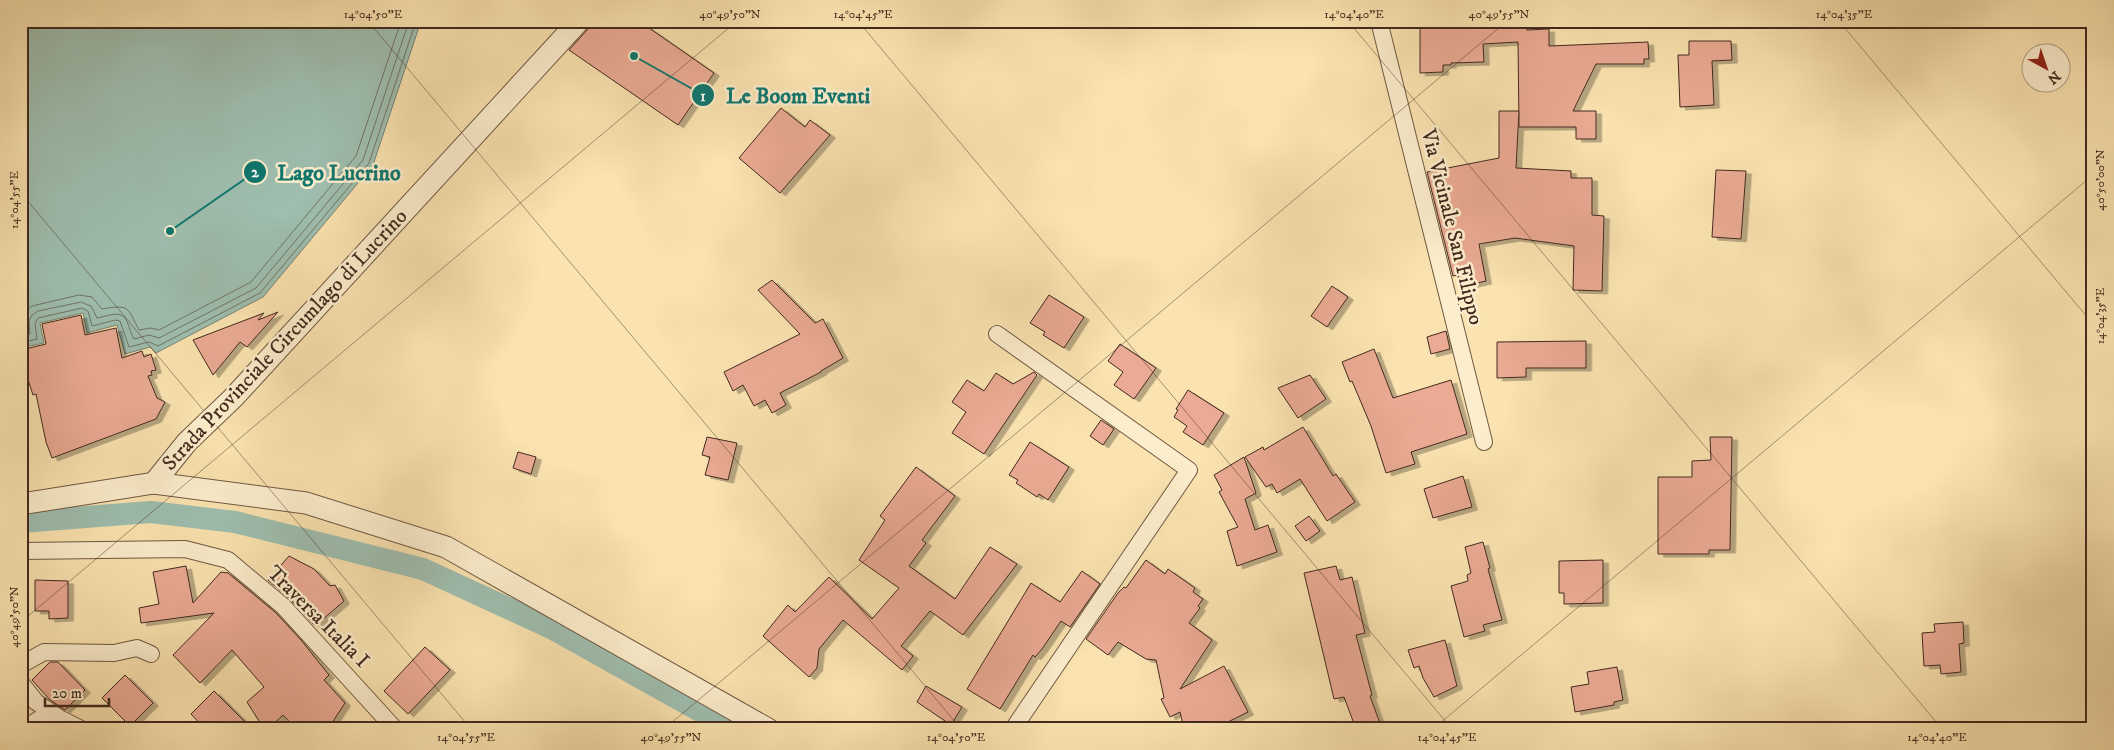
<svg xmlns="http://www.w3.org/2000/svg" width="2114" height="750" viewBox="0 0 2114 750" font-family="'IM FELL DW Pica',serif">
	<style>
		.water { fill: #9ebeaf; stroke: #798275 }
		.lines { fill: none; stroke-linecap: round; stroke-linejoin: round }
		.shore { stroke: #707466; stroke-width: 1 }
		.canal { stroke: #9ebeaf; stroke-width: 22 }
		.building { fill: #eaaa93; stroke: #42291e; filter: url(#shadow) }
		.minor-casing { stroke: #705842; stroke-width: 18 }
		.tertiary-casing { stroke: #705842; stroke-width: 23 }
		.minor { stroke: #fcedcc; stroke-width: 16 }
		.tertiary { stroke: #fcedcc; stroke-width: 21 }
		.ticks { fill: none; stroke: #42291e; stroke-width: 1; stroke-opacity: 0.45 }
		.labels { text-anchor: middle; dominant-baseline: central; stroke-width: 5; stroke-linejoin: round; paint-order: stroke }
		.street-label { font-size: 21px; fill: #42291e; stroke: #fcedcc }
		.leader { fill: none; stroke: #0f766e; stroke-width: 2 }
		.callout-dot { fill: #0f766e; stroke: #fcedcc; stroke-width: 2 }
		.mark-label { font-size: 15px; text-anchor: middle; font-weight: bold; fill: #fff }
		.callout-label { font-size: 22px; text-anchor: middle; font-weight: bold; fill: #0f766e; stroke: #fcedcc; stroke-width: 5; stroke-linejoin: round; paint-order: stroke }
		.neatline { fill: none; stroke: #42291e; stroke-width: 2 }
		.ticks-label { font-size: 12px; text-anchor: middle; fill: #42291e }
	</style>
	<defs>
		<filter id="shadow"><feDropShadow dx="5.5" dy="3" stdDeviation="0" flood-color="#0004"/></filter>
	</defs>
	<rect width="100%" height="100%" fill="#fae3b0"/>
	<filter id="stains"><feTurbulence type="fractalNoise" baseFrequency=".004" numOctaves="4"/><feColorMatrix values="0 0 0 0 .2 0 0 0 0 .09 0 0 0 0 .02 0 0 0 .5 -.17"/></filter>
	<radialGradient id="worn" r=".72"><stop offset=".6" stop-color="#630" stop-opacity="0"/><stop offset="1" stop-color="#630" stop-opacity=".3"/></radialGradient>
	<path class="water" d="M 21,21 L 421,21 L 373,165 L 263,297 L 156,353 L 150,347 L 125,354 L 117,325 L 87,333 L 83,313 L 40,323 L 44,343 L 21,348 Z"/>
	<g class="lines">
		<g class="shore">
			<path d="M 21,320 L 25,312 L 32,306 L 79,295 L 92,297 L 102,309 C 131,304 127,308 139,330 L 151,328 L 159,330 L 251,282 L 356,156 L 401,21"/>
			<path d="M 21,336 L 30,334 L 29,321 L 32,315 L 38,311 L 81,302 L 91,306 L 97,318 C 109,316 123,308 128,324 C 130,329 131,334 134,339 L 149,335 L 159,338 L 256,288 L 363,160 L 409,21"/>
			<path d="M 21,343 L 37,339 L 35,323 L 38,318 L 82,308 L 88,311 L 92,326 L 115,320 L 120,321 L 129,347 L 149,342 L 158,346 L 260,293 L 369,163 L 416,21"/>
		</g>
		<path class="canal" d="M 21,522 L 151,512 L 235,522 L 423,569 L 551,628 L 732,729"/>
	</g>
	<g class="building">
		<path d="M 591,21 L 639,21 L 714,73 L 678,125 L 569,50 L 588,29 Z"/>
		<path d="M 1420,21 L 1527,21 L 1527,30 L 1549,29 L 1549,46 L 1648,42 L 1649,59 L 1644,59 L 1644,64 L 1596,64 L 1573,111 L 1596,111 L 1596,139 L 1576,139 L 1576,127 L 1519,127 L 1518,42 L 1483,44 L 1484,62 L 1451,63 L 1451,65 L 1443,65 L 1443,72 L 1420,73 Z"/>
		<path d="M 1689,41 L 1731,41 L 1732,60 L 1712,61 L 1714,105 L 1680,107 L 1678,55 L 1689,55 Z"/>
		<path d="M 781,108 L 805,127 L 810,120 L 830,135 L 780,193 L 739,158 Z"/>
		<path d="M 1499,111 L 1519,111 L 1516,168 L 1571,171 L 1571,178 L 1592,178 L 1592,215 L 1604,216 L 1602,291 L 1573,290 L 1574,246 L 1515,238 L 1479,244 L 1486,281 L 1460,287 L 1458,275 L 1453,276 L 1427,172 L 1499,158 Z"/>
		<path d="M 1716,170 L 1746,171 L 1741,239 L 1712,237 Z"/>
		<path d="M 772,280 L 815,323 L 823,319 L 843,358 L 821,371 L 821,372 L 780,393 L 786,405 L 772,413 L 765,400 L 754,406 L 743,385 L 733,391 L 724,372 L 800,334 L 758,290 Z"/>
		<path d="M 1332,286 L 1348,297 L 1327,327 L 1311,316 Z"/>
		<path d="M 1049,295 L 1084,317 L 1064,348 L 1043,335 L 1045,332 L 1030,323 Z"/>
		<path d="M 278,312 L 247,347 L 240,342 L 213,375 L 193,340 L 264,313 L 258,320 Z"/>
		<path d="M 81,315 L 85,335 L 116,328 L 122,358 L 142,351 L 144,357 L 151,354 L 156,370 L 151,371 L 152,375 L 148,376 L 157,398 L 165,402 L 156,419 L 52,458 L 46,442 L 36,394 L 33,395 L 21,358 L 21,350 L 46,344 L 42,324 Z"/>
		<path d="M 1446,331 L 1450,349 L 1431,354 L 1427,337 Z"/>
		<path d="M 1586,341 L 1586,368 L 1526,368 L 1526,377 L 1497,378 L 1497,342 Z"/>
		<path d="M 1120,344 L 1156,368 L 1134,399 L 1114,385 L 1123,372 L 1108,361 Z"/>
		<path d="M 1374,349 L 1393,398 L 1451,380 L 1467,434 L 1411,452 L 1415,464 L 1386,473 L 1371,426 L 1352,381 L 1350,382 L 1342,362 Z"/>
		<path d="M 1034,372 L 1037,375 L 984,454 L 952,433 L 966,412 L 952,402 L 967,380 L 984,391 L 996,373 L 1013,384 Z"/>
		<path d="M 1310,375 L 1326,399 L 1298,418 L 1278,388 Z"/>
		<path d="M 1188,390 L 1224,413 L 1203,445 L 1183,432 L 1187,426 L 1174,417 L 1178,410 L 1176,409 Z"/>
		<path d="M 1101,420 L 1114,429 L 1103,445 L 1090,436 Z"/>
		<path d="M 1303,427 L 1333,476 L 1336,474 L 1355,502 L 1327,521 L 1300,479 L 1277,493 L 1272,484 L 1266,487 L 1245,457 L 1263,447 L 1264,450 Z"/>
		<path d="M 707,437 L 737,443 L 728,480 L 705,475 L 710,457 L 702,455 Z"/>
		<path d="M 1710,437 L 1732,437 L 1730,550 L 1709,550 L 1709,554 L 1658,554 L 1658,477 L 1692,477 L 1692,461 L 1711,460 Z"/>
		<path d="M 1030,442 L 1069,467 L 1048,500 L 1039,494 L 1037,497 L 1016,483 L 1018,480 L 1009,475 Z"/>
		<path d="M 518,452 L 536,457 L 531,474 L 513,468 Z"/>
		<path d="M 1244,457 L 1256,493 L 1245,499 L 1255,530 L 1268,525 L 1277,552 L 1237,566 L 1227,531 L 1238,527 L 1219,492 L 1222,490 L 1214,475 Z"/>
		<path d="M 916,467 L 955,496 L 922,540 L 926,543 L 909,566 L 955,599 L 990,547 L 1017,564 L 963,635 L 930,611 L 901,646 L 913,656 L 902,670 L 843,620 L 819,649 L 817,668 L 809,677 L 763,636 L 788,605 L 795,612 L 829,577 L 872,619 L 899,588 L 859,560 L 885,520 L 880,516 Z"/>
		<path d="M 1463,476 L 1472,507 L 1433,518 L 1424,489 Z"/>
		<path d="M 1309,516 L 1320,531 L 1306,541 L 1295,526 Z"/>
		<path d="M 1483,542 L 1490,568 L 1488,569 L 1502,620 L 1483,625 L 1485,631 L 1464,637 L 1451,586 L 1468,581 L 1467,575 L 1471,573 L 1465,547 Z"/>
		<path d="M 289,556 L 314,569 L 330,586 L 335,585 L 344,601 L 315,626 L 290,599 L 268,580 Z"/>
		<path d="M 1146,560 L 1165,574 L 1168,569 L 1195,588 L 1193,592 L 1203,599 L 1198,606 L 1200,608 L 1189,623 L 1212,640 L 1180,689 L 1224,666 L 1248,712 L 1222,725 L 1222,729 L 1184,729 L 1180,712 L 1170,717 L 1161,699 L 1164,698 L 1156,660 L 1146,659 L 1118,642 L 1108,655 L 1086,639 L 1118,593 L 1124,587 L 1126,588 Z"/>
		<path d="M 1603,560 L 1603,603 L 1564,604 L 1564,593 L 1559,593 L 1559,561 Z"/>
		<path d="M 186,566 L 193,603 L 221,572 L 228,573 L 276,613 L 301,640 L 329,675 L 324,680 L 345,703 L 328,729 L 296,729 L 283,715 L 268,729 L 264,729 L 247,702 L 264,687 L 232,650 L 200,683 L 173,655 L 214,613 L 141,623 L 139,608 L 159,604 L 153,572 Z"/>
		<path d="M 1336,566 L 1340,580 L 1352,577 L 1365,633 L 1356,635 L 1372,695 L 1370,696 L 1382,729 L 1356,729 L 1344,697 L 1334,699 L 1304,573 Z"/>
		<path d="M 1082,571 L 1100,584 L 1070,627 L 1061,621 L 1042,649 L 1035,657 L 1033,655 L 1000,709 L 967,689 L 1031,583 L 1060,602 Z"/>
		<path d="M 35,580 L 68,581 L 68,618 L 49,619 L 49,611 L 35,611 Z"/>
		<path d="M 1963,622 L 1964,643 L 1959,644 L 1961,672 L 1941,674 L 1940,665 L 1924,666 L 1922,633 L 1935,632 L 1934,624 Z"/>
		<path d="M 1445,640 L 1457,686 L 1434,697 L 1423,678 L 1419,666 L 1414,668 L 1408,650 Z"/>
		<path d="M 425,647 L 450,670 L 408,714 L 384,691 Z"/>
		<path d="M 50,662 L 58,662 L 85,690 L 65,710 L 49,699 L 32,680 Z"/>
		<path d="M 1617,667 L 1623,700 L 1614,702 L 1614,705 L 1575,712 L 1571,687 L 1589,684 L 1587,672 Z"/>
		<path d="M 125,675 L 153,703 L 130,726 L 102,698 Z"/>
		<path d="M 926,686 L 962,707 L 951,725 L 917,702 Z"/>
		<path d="M 214,691 L 252,729 L 205,729 L 191,714 Z"/>
	</g>
	<g class="lines">
		<defs>
			<g id="minor">
				<path d="M 1379,21 L 1484,442"/>
				<path d="M 997,334 L 1189,470 L 1013,729"/>
				<path d="M 21,551 L 185,549 L 228,560 L 283,606 L 395,729"/>
				<path d="M 21,665 L 44,652 L 114,653 L 137,648 L 151,654"/>
				<path d="M 21,683 L 36,702 L 61,719 L 81,729"/>
				<path d="M 24,729 L 50,712"/>
			</g>
			<g id="tertiary">
				<path d="M 154,483 L 187,442 L 233,398 L 579,21"/>
				<path d="M 21,504 L 154,483 L 306,503 L 446,547 L 768,729"/>
			</g>
		</defs>
		<use href="#minor" class="minor-casing"/>
		<use href="#tertiary" class="tertiary-casing"/>
		<use href="#minor" class="minor"/>
		<use href="#tertiary" class="tertiary"/>
	</g>
	<path class="ticks" d="M 368,21 L 961,729M 858,21 L 1452,729M 1348,21 L 1942,729M 1839,21 L 2093,324M 21,193 L 471,729M 21,622 L 737,21M 664,729 L 1507,21M 1433,729 L 2093,175"/>
	<g class="labels">
		<g class="street-label">
			<text transform="translate(1452 227) rotate(76)">Via Vicinale San Filippo</text>
			<text transform="translate(285 340) rotate(-47)">Strada Provinciale Circumlago di Lucrino</text>
			<text transform="translate(318 617) rotate(45)">Traversa Italia I</text>
		</g>
	</g>
	<path class="leader" d="M634 56L703 95M170 231L255 172"/>
	<g class="callout-dot">
		<circle cx="634" cy="56" r="5"/>
		<circle cx="170" cy="231" r="5"/>
		<circle cx="703" cy="95" r="12"/>
		<circle cx="255" cy="172" r="12"/>
	</g>
	<g class="mark-label">
		<text x="703" y="101">1</text>
		<text x="255" y="177">2</text>
	</g>
	<g class="callout-label">
		<text x="798" y="103">Le Boom Eventi</text>
		<text x="339" y="180">Lago Lucrino</text>
	</g>
	<rect width="2114" height="750" fill="none" stroke="#fae3b0" stroke-width="55"/>
	<g transform="translate(2046 68) rotate(140)"><circle r="24" fill="#fcedcc" stroke="#b29f86"/>
	<path d="M0-4L9 19L0 12L-9 19Z" fill="#8f2418"/>
	<text y="-8" font-size="14" font-weight="bold" text-anchor="middle" fill="#42291e">N</text>
	</g>
	<path d="M45 698v8h64v-8" fill="none" stroke="#42291e" stroke-width="2.5"/>
	<text x="52" y="698" font-size="15" fill="#42291e" stroke="#fcedcc" stroke-width="4" paint-order="stroke">20 m</text>
	<rect x="28" y="28" width="2058" height="694" class="neatline"/>
	<g class="ticks-label">
		<text x="373" y="18">14°04'50"E</text>
		<text x="730" y="18">40°49'50"N</text>
		<text x="863" y="18">14°04'45"E</text>
		<text x="1354" y="18">14°04'40"E</text>
		<text x="1499" y="18">40°49'55"N</text>
		<text x="1844" y="18">14°04'35"E</text>
		<text transform="translate(2100 180) rotate(-90)" y="4">40°50'00"N</text>
		<text transform="translate(14 200) rotate(-90)" y="4">14°04'55"E</text>
		<text transform="translate(2100 316) rotate(-90)" y="4">14°04'35"E</text>
		<text transform="translate(14 617) rotate(-90)" y="4">40°49'50"N</text>
		<text x="466" y="741">14°04'55"E</text>
		<text x="671" y="741">40°49'55"N</text>
		<text x="956" y="741">14°04'50"E</text>
		<text x="1447" y="741">14°04'45"E</text>
		<text x="1937" y="741">14°04'40"E</text>
	</g>
	<rect width="100%" height="100%" filter="url(#stains)"/>
	<rect width="100%" height="100%" fill="url(#worn)"/>
</svg>
